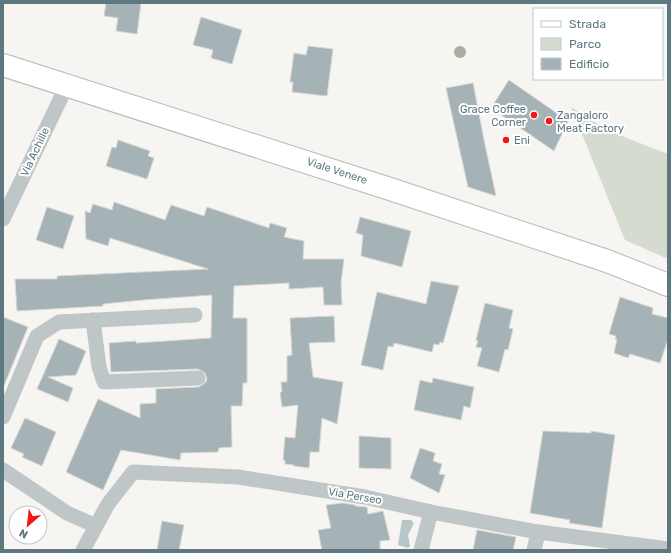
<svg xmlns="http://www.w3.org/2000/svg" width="671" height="553" viewBox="0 0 671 553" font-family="Rubik,sans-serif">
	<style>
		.green { fill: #d6dbd0 }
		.water { fill: #b5c7c9 }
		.building { fill: #a5b2b6; stroke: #d7d6d4 }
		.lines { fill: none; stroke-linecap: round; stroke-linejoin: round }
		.secondary-casing { stroke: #b1babd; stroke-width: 24 }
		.street { stroke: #bfc6c8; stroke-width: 15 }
		.secondary { stroke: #fff; stroke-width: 22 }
		.tree { fill: #a7b0a0 }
		.poi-dot { fill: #f51512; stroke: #fff; stroke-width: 1.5 }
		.labels { text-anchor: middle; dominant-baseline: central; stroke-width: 4; stroke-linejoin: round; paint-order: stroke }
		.poi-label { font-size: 11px; fill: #5d7880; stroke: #fff; text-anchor: start }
		.street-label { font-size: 11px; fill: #5d7880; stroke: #fff }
	</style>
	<rect width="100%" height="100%" fill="#f6f5f1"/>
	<path class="green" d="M 571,107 L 609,131 L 668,154 L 668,259 L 625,240 Z"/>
	<path class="water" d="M 402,520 L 411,520 L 414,523 L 408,535 L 410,546 L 408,548 L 398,545 Z"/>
	<g class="building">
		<path d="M 106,3 L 141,3 L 137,34 L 116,31 L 118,18 L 104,16 Z"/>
		<path d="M 201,17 L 242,30 L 232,64 L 211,58 L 213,50 L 193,45 Z"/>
		<path d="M 308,46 L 333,49 L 327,96 L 292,92 L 293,82 L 290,82 L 294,53 L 306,55 Z"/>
		<path d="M 509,80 L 568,121 L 554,151 L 491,108 Z"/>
		<path d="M 473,83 L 484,140 L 496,196 L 468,187 L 446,88 Z"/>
		<path d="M 118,140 L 150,151 L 148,156 L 154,158 L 147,179 L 106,166 L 112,147 L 116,148 Z"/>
		<path d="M 114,202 L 165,220 L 171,205 L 204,216 L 207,207 L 269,228 L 270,223 L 287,228 L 284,237 L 304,241 L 303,259 L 344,259 L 341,282 L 342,305 L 324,305 L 323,287 L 289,289 L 289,283 L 234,286 L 233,318 L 247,318 L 247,383 L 243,383 L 242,406 L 231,406 L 232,447 L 219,448 L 218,452 L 181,453 L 180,460 L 121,450 L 103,490 L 66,472 L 98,399 L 140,418 L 140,404 L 156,403 L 156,389 L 199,387 L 206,382 L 207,378 L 205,373 L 198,369 L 111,372 L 109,343 L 136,341 L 136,343 L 211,338 L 212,295 L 143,300 L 103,304 L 103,306 L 17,311 L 15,279 L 57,279 L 57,276 L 208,269 L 110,238 L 108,246 L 86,239 L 85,211 L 90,213 L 93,204 L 112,210 Z"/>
		<path d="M 47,207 L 74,216 L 63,249 L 36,240 Z"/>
		<path d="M 360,217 L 411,231 L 402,267 L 361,256 L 363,235 L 356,233 Z"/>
		<path d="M 431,281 L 459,286 L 443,343 L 440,342 L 439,345 L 434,344 L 432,352 L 394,343 L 393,347 L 388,346 L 383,370 L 361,365 L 377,292 L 426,304 Z"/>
		<path d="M 620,297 L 653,308 L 652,314 L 668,318 L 668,339 L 660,363 L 630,354 L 628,358 L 614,353 L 617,339 L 615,339 L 616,336 L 609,334 Z"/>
		<path d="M 485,303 L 513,310 L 509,328 L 513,329 L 508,350 L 505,349 L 499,372 L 477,366 L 482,348 L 476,347 L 478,341 L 476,340 Z"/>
		<path d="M 334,316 L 335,342 L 309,343 L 313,377 L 343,382 L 337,424 L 322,418 L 319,452 L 310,452 L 309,468 L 294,466 L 294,465 L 285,464 L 285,460 L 283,460 L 285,437 L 295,438 L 298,405 L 282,407 L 280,392 L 282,392 L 281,382 L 287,382 L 287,356 L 292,355 L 290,318 Z"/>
		<path d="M 3,317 L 28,327 L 3,388 Z"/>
		<path d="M 59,339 L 86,351 L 76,375 L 48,377 L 73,388 L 68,402 L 37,389 Z"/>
		<path d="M 433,378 L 474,387 L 470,408 L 464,406 L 461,420 L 414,410 L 420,380 L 432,383 Z"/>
		<path d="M 25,418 L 56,432 L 42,466 L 22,457 L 24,454 L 11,448 Z"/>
		<path d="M 543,431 L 591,433 L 591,431 L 615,435 L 602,528 L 569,523 L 570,520 L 530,513 Z"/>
		<path d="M 359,436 L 391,438 L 391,469 L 359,468 Z"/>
		<path d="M 420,448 L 435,453 L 433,461 L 442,464 L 439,474 L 445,475 L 439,493 L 410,478 Z"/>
		<path d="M 343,503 L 355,505 L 355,506 L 367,507 L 368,514 L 383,511 L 390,540 L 380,541 L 380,550 L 322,550 L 318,530 L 331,528 L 326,505 Z"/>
		<path d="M 162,521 L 184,525 L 179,550 L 157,550 Z"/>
		<path d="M 477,530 L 516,537 L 513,550 L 473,550 Z"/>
	</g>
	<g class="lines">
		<defs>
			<path id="secondary" d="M 3,65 L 390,189 L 607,261 L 668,285"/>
		</defs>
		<use href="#secondary" class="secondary-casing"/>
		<g class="street">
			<path d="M 3,219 L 67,85"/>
			<path d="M 93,320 L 99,367 L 104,382 L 198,378"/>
			<path d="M 3,417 L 37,336 L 59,322 L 195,315"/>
			<path d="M 3,470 L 67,513 L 96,526"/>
			<path d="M 83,550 L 108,504 L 133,472 L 238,477 L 365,497 L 431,512 L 538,532 L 668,549"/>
			<path d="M 421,550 L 431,512"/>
			<path d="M 534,550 L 538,532"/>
		</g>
		<use href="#secondary" class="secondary"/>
	</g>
	<circle class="tree" cx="460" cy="52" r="6"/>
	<g class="poi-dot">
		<circle cx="534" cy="115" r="4"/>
		<circle cx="549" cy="121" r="4"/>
		<circle cx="506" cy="140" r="4"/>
	</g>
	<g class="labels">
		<g class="poi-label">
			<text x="526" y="109" text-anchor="end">Grace Coffee<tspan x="526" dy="13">Corner</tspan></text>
			<text x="557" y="115">Zangaloro<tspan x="557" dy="13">Meat Factory</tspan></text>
			<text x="514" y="140">Eni</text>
		</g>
		<g class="street-label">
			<text transform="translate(35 152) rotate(-65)">Via Achille</text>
			<text transform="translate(337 171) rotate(18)">Viale Venere</text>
			<text transform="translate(355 496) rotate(10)">Via Perseo</text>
		</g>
	</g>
	<rect width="671" height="553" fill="none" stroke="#5d7880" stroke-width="8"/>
	<rect x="533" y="8" width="130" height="72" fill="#ffffff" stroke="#bec9cc"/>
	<rect x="541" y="21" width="20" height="6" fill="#ffffff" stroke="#bec9cc"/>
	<text x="569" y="28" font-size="12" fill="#5d7880">Strada</text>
	<rect x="541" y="38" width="20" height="12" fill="#d6dbd0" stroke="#bec9cc"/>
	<text x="569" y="48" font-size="12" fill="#5d7880">Parco</text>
	<rect x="541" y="58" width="20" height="12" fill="#a5b2b6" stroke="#bec9cc"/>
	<text x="569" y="68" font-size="12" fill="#5d7880">Edificio</text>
	<g transform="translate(28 525) rotate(208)"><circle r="19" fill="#ffffff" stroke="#bec9cc"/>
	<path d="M0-3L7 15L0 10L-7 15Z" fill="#f51512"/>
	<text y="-6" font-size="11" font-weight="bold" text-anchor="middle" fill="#5d7880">N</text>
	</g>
</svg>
